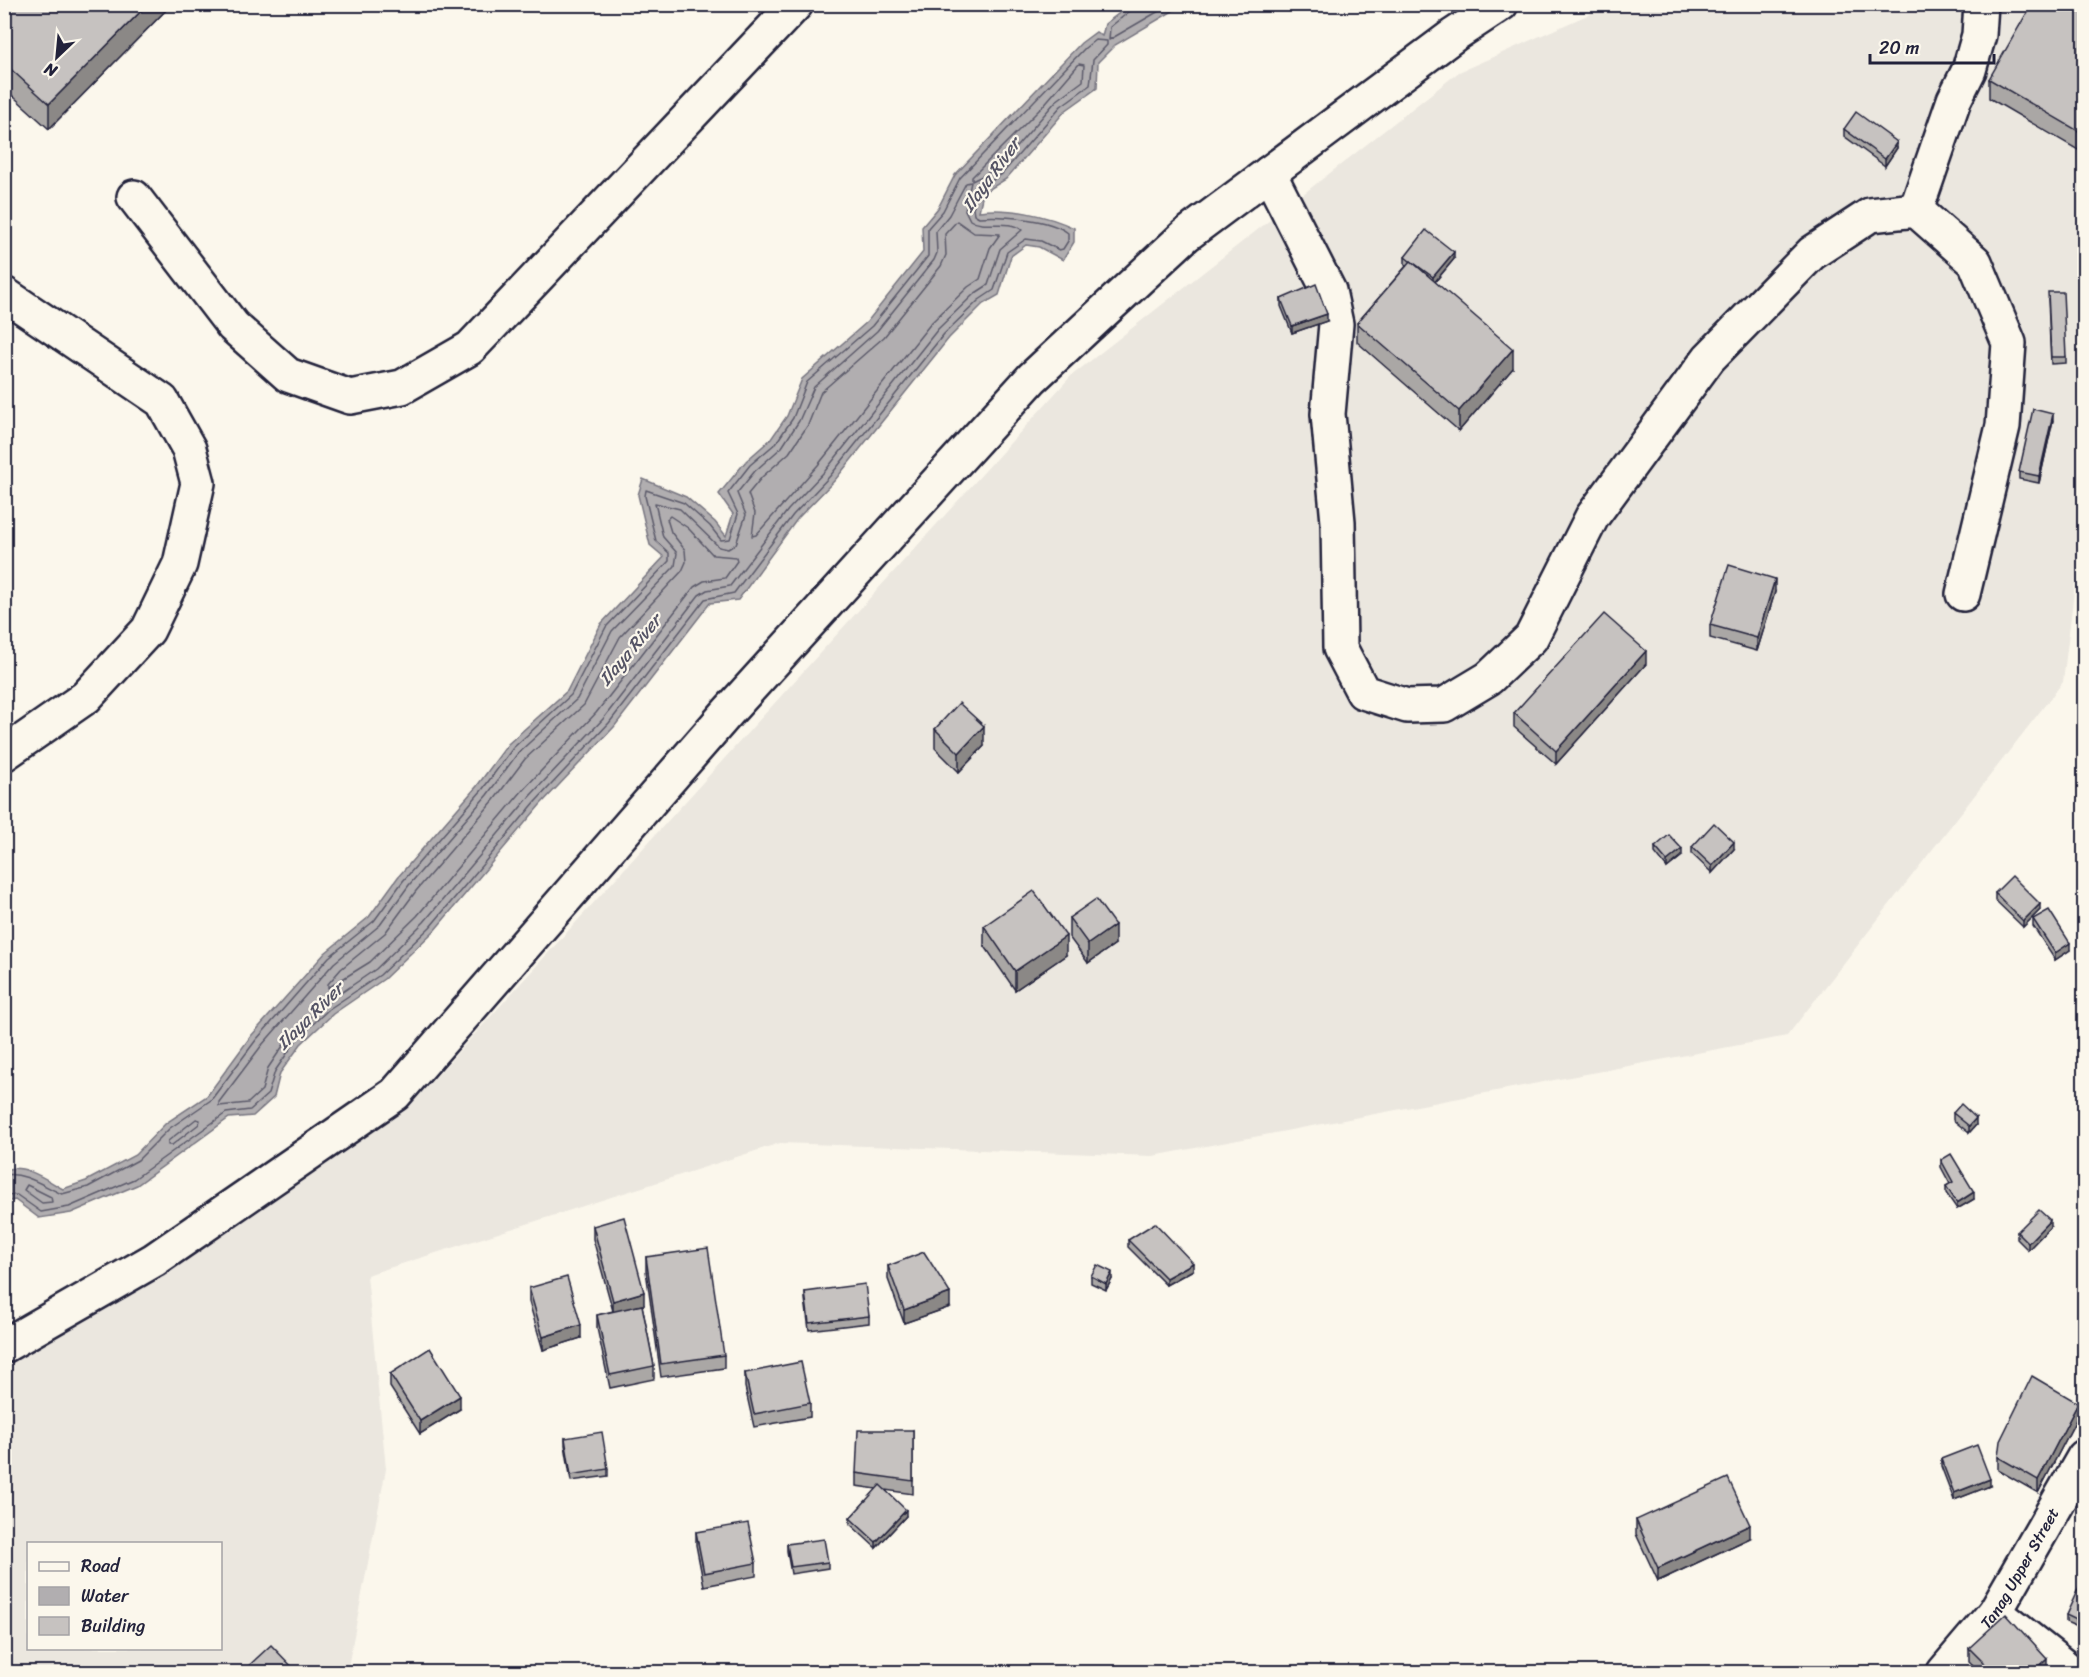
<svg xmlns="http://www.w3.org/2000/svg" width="2089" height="1677" viewBox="0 0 2089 1677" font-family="Sriracha,sans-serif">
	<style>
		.built { fill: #ebe7df; fill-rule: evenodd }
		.water { fill: #b1aeb0; stroke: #787681; stroke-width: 1.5 }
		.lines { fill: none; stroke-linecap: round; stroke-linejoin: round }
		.shore { stroke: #5b5a6a; stroke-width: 1.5 }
		.minor-casing { stroke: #22223b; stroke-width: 38 }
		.minor { stroke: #fbf7ec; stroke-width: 33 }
		.wall { fill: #aaa7a5; stroke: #22223b; stroke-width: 1.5 }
		.shaded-wall { fill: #8b8886; stroke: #22223b; stroke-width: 1.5 }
		.building { fill: #c6c2c0; stroke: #22223b; stroke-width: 1.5 }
		.labels { text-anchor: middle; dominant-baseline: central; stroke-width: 4.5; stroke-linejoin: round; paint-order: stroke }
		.street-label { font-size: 16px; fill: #22223b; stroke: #fbf7ec }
		.water-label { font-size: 18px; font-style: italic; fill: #545364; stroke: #fbf7ec }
	</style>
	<rect width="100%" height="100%" fill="#fbf7ec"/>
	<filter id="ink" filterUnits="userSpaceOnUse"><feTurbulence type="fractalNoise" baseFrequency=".0167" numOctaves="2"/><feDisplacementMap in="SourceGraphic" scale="12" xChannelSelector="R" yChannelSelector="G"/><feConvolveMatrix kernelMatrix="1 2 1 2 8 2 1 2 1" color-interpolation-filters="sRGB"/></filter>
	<g filter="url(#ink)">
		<path class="built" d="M 1610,5 L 2084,5 L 2084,509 L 2063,682 L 1787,1036 L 1153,1156 L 780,1143 L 367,1275 L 386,1469 L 347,1672 L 5,1672 L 5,1360 L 405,1111 L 1071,376 L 1459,72 ZM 28,1544 L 220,1544 L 220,1648 L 28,1648 Z"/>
		<path class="water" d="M 1130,5 L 1183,5 L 1115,45 L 1098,62 L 1097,88 L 1065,111 L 1006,179 L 983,193 L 979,211 C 1008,207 1047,215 1074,228 L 1074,242 L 1063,260 L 1039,247 L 1026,245 L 1011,256 L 999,295 L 983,304 L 949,338 L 835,480 L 798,518 L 738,600 L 710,603 L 614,727 L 540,805 L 434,931 L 384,979 L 333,1014 L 301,1044 L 280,1073 L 274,1097 L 253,1116 L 229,1118 L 137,1185 L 71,1213 L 39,1218 L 15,1200 L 5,1202 L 5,1170 C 24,1163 47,1180 63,1189 L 86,1181 L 135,1155 L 166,1123 L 207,1096 L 251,1036 L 325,953 L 369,917 L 398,877 L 477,786 L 508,744 L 567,691 L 601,624 L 664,557 L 650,545 L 638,495 L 643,479 L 686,497 L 715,522 L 726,536 L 733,514 L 719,494 L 746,461 L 771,439 L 787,416 L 802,379 L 867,322 L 923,252 L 922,227 L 938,208 L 955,175 L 1081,43 L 1096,32 L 1102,36 L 1105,24 Z"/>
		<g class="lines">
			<g class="shore">
				<path d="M 1132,4 L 1130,11 L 1110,27 L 1109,40 L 1171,4"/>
				<path d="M 1079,64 L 1084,65 L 1083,81 L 1056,101 L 998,168 L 972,181 L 972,177 L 1042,107 Z"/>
				<path d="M 971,182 L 965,210 L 970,220 C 984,230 1007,218 1022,230 L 1000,249 L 988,285 L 974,294 L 938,329 L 825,471 L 788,510 L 730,586 L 707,590 L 699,595 L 603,719 L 530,796 L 424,922 L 376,969 L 325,1004 L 291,1034 L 268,1068 L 262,1090 L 248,1103 L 219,1106 L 219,1102 L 262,1045 L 334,963 L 380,925 L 409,885 L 487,795 L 518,753 L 577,699 L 612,631 L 675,566 L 677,553 L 663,537 L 655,503 L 680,509 L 719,547 L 728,549 L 736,544 L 746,515 L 737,493 L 755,471 L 782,447 L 799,421 L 814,387 L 877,331 L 934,260 L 937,253 L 936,231 L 949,215 L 966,183 Z"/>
				<path d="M 957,221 L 974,233 L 1000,234 L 990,248 L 980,279 L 968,287 L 932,322 L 818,465 L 756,535 L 752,536 L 755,513 L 748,494 L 762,477 L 789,453 L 808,425 L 821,392 L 884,337 L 941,266 L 946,255 L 945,234 Z"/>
				<path d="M 670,516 L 688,528 L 713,555 L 736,557 L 737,561 L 725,578 L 704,581 L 694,587 L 596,713 L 523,790 L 417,916 L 370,962 L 328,988 L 328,984 L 341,969 L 385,933 L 416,891 L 494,800 L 525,759 L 584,705 L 620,637 L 682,571 L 686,562 L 685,550 L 671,532 L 667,519 Z"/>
				<path d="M 196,1119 L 200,1120 L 199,1124 L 172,1145 L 168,1145 L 168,1141 Z"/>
				<path d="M 4,1175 C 26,1172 43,1186 62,1194 L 88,1187 L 138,1160 L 170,1128 L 211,1100 L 256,1040 L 329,957 L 374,921 L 403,881 L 482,790 L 513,748 L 571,695 L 606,627 L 669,561 L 669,553 L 656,541 L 645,496 L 646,490 L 684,503 L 710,526 L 721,540 L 730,539 L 738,514 L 728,493 L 750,465 L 776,443 L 793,418 L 807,382 L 872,326 L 928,256 L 928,228 L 943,211 L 960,178 L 1085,48 L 1095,40 L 1107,41 L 1107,45 L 1093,60 L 1090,85 L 1061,106 L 1002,174 L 979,189 L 973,208 L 974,214 L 979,217 C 1001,215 1051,219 1068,233 L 1068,241 L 1063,249 L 1059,250 L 1041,241 L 1026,239 L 1007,252 L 994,290 L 979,300 L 944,334 L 830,476 L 793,515 L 734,593 L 705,599 L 609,723 L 536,801 L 430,927 L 380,975 L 329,1009 L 297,1039 L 275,1071 L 268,1094 L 250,1110 L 226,1113 L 134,1179 L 69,1207 L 41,1212 L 17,1195 L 4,1196"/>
				<path d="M 27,1185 L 51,1197 L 52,1202 L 42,1203 L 24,1190 Z"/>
			</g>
			<defs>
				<g id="minor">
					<path d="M 1269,173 L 1329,291 L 1336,324 L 1328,414 L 1338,522 L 1340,648 L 1363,692 L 1407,706 L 1444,705 L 1489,678 L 1531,638 L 1592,517 L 1709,358 L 1812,253 L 1870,215 L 1916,210 L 1975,262 L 2009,343 L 2003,426 L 1963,594"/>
					<path d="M 134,197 L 233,326 L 288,375 L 350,397 L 402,387 L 470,348 L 796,4"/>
					<path d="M 1916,210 L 1954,100 L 1969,70 L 1979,35 L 1981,4"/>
					<path d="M 4,294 L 162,401 L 189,449 L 198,483 L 180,564 L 148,630 L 86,697 L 4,754"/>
					<path d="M 4,1346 L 154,1260 L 395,1094 L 728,712 L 1032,378 L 1186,235 L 1454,35 L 1501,4"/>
					<path d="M 1995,1612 L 2071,1672"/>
					<path id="s1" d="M 1944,1672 L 1995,1612 L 2084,1457"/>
				</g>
			</defs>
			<use href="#minor" class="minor-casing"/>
			<use href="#minor" class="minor"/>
		</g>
		<g class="wall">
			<path d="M 6,4 L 172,4 L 49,129 L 4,88 L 4,6 Z"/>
			<path d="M 2085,12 L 2085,154 L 1989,98 L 1989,79 Z"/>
			<path d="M 1844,129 L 1897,148 L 1885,166 L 1844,136 Z"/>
			<path d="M 1405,257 L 1454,259 L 1435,282 L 1513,368 L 1459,431 L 1357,342 L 1357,323 L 1407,265 L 1405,264 Z"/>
			<path d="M 1281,299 L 1327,321 L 1292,333 L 1281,306 Z"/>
			<path d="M 2048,299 L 2066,357 L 2066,363 L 2051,364 Z"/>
			<path d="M 2053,420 L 2039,483 L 2019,479 L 2019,472 Z"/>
			<path d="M 1775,592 L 1757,651 L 1710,638 L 1710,625 Z"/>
			<path d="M 1646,664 L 1556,764 L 1514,727 L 1514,713 Z"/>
			<path d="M 935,729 L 984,746 L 959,772 L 935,748 Z"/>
			<path d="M 1655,847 L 1682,856 L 1667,868 L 1655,853 Z"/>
			<path d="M 1692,847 L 1734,849 L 1712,873 L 1692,854 Z"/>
			<path d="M 1995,893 L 2040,910 L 2023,927 L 1995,900 Z"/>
			<path d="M 1069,918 L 1115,944 L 1088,963 L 1069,937 Z"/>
			<path d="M 2033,919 L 2070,950 L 2055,960 L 2033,926 Z"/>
			<path d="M 984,926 L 1066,955 L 1015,990 L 984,945 Z"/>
			<path d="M 2085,1023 L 2085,1047 L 2079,1042 L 2079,1029 Z"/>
			<path d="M 1953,1113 L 1976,1125 L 1969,1133 L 1953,1120 Z"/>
			<path d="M 1941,1160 L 1974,1199 L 1957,1209 L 1946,1193 L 1946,1186 L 1950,1184 L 1941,1167 Z"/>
			<path d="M 593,1226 L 644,1305 L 642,1306 L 654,1366 L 654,1379 L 610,1388 L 597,1328 L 597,1315 L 613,1311 L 593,1239 Z"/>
			<path d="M 2050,1227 L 2028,1250 L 2017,1239 L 2017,1232 Z"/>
			<path d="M 1128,1240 L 1193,1270 L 1166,1285 L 1128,1247 Z"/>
			<path d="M 646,1257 L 724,1355 L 724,1368 L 661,1377 L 646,1271 Z"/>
			<path d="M 888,1266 L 950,1307 L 904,1323 L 888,1279 Z"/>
			<path d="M 1091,1276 L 1112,1279 L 1106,1290 L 1091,1283 Z"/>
			<path d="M 529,1288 L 581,1338 L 543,1350 L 529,1302 Z"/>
			<path d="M 805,1292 L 869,1316 L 869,1323 L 809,1330 L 805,1299 Z"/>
			<path d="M 745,1373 L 810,1403 L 810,1417 L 754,1427 L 745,1387 Z"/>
			<path d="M 390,1374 L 460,1409 L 420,1434 L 390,1387 Z"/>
			<path d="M 2078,1416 L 2038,1493 L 1998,1470 L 1998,1457 Z"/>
			<path d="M 913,1430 L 913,1494 L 885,1490 L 906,1516 L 876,1548 L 850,1524 L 850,1518 L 877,1489 L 856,1486 L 856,1473 Z"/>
			<path d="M 565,1438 L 608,1469 L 608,1476 L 571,1481 L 565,1445 Z"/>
			<path d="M 1941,1459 L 1990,1486 L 1954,1500 L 1941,1466 Z"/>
			<path d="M 1636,1520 L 1750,1538 L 1658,1581 L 1636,1534 Z"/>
			<path d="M 696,1532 L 756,1563 L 756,1576 L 704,1586 L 696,1545 Z"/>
			<path d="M 787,1544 L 828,1562 L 828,1568 L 791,1574 L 787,1551 Z"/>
			<path d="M 2085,1589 L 2085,1630 L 2066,1622 L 2066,1615 Z"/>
			<path d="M 1969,1648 L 2047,1672 L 1980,1672 L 1969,1661 Z"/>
		</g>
		<g class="shaded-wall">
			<path d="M 148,4 L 172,4 L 49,129 L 49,104 Z"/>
			<path d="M 1897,142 L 1897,148 L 1885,166 L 1885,159 Z"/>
			<path d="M 1454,252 L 1454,259 L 1433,284 L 1433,277 Z"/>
			<path d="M 1327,314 L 1327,321 L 1292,333 L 1292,326 Z"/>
			<path d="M 1513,349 L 1513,368 L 1459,431 L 1459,411 Z"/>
			<path d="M 2053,414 L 2053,420 L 2039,483 L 2039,476 Z"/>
			<path d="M 1775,579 L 1775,592 L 1757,651 L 1757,638 Z"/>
			<path d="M 1646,651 L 1646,664 L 1556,764 L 1556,751 Z"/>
			<path d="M 984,726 L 984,746 L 959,772 L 959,753 Z"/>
			<path d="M 1734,842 L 1734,849 L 1712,873 L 1712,866 Z"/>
			<path d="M 1682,849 L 1682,856 L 1667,868 L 1667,861 Z"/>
			<path d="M 2040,904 L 2040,910 L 2023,927 L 2023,921 Z"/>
			<path d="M 1115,925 L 1115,944 L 1088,963 L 1088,944 Z"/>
			<path d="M 1066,936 L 1066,955 L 1015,990 L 1015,971 Z"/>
			<path d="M 2070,943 L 2070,950 L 2055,960 L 2055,953 Z"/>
			<path d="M 1976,1118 L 1976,1125 L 1969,1133 L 1969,1126 Z"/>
			<path d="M 1974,1192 L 1974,1199 L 1957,1209 L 1957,1203 Z"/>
			<path d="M 2050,1220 L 2050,1227 L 2028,1250 L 2028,1243 Z"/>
			<path d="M 1193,1263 L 1193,1270 L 1166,1285 L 1166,1278 Z"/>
			<path d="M 1112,1272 L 1112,1279 L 1106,1290 L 1106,1284 Z"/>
			<path d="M 644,1292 L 644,1305 L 613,1314 L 613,1301 Z"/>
			<path d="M 950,1293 L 950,1307 L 904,1323 L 904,1310 Z"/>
			<path d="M 581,1325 L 581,1338 L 543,1350 L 543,1337 Z"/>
			<path d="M 460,1396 L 460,1409 L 420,1434 L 420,1421 Z"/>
			<path d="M 2078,1403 L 2078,1416 L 2038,1493 L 2038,1480 Z"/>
			<path d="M 1990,1479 L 1990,1486 L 1954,1500 L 1954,1493 Z"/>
			<path d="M 906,1510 L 906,1516 L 876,1548 L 876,1542 Z"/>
			<path d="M 1750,1525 L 1750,1538 L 1658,1581 L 1658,1568 Z"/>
			<path d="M 2047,1659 L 2047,1672 L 2033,1672 Z"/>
		</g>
		<g class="building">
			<path d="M 6,4 L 148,4 L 49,104 L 4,63 L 4,6 Z"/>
			<path d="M 2032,4 L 2072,4 L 2085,12 L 2085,135 L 1989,79 Z"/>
			<path d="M 1856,112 L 1897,142 L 1885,159 L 1844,129 Z"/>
			<path d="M 1426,230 L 1454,252 L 1433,277 L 1411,261 L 1410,261 L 1405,257 Z"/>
			<path d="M 1411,261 L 1513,349 L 1459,411 L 1357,323 Z"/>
			<path d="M 1316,284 L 1327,314 L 1292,326 L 1281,299 Z"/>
			<path d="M 2048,292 L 2063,292 L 2066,357 L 2051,357 Z"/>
			<path d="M 2033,409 L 2053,414 L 2039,476 L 2019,472 Z"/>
			<path d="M 1729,565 L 1775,579 L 1757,638 L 1710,625 Z"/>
			<path d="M 1604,614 L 1646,651 L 1556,751 L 1514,713 Z"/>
			<path d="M 959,703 L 984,726 L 959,753 L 935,729 Z"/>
			<path d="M 1714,823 L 1734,842 L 1712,866 L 1692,847 Z"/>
			<path d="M 1669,835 L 1682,849 L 1667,861 L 1655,847 Z"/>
			<path d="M 2012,876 L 2040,904 L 2023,921 L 1995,893 Z"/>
			<path d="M 1034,891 L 1066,936 L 1015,971 L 984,926 Z"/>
			<path d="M 1096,899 L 1115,925 L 1088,944 L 1069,918 Z"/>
			<path d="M 2049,910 L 2070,943 L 2055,953 L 2033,919 Z"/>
			<path d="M 2085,1023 L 2085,1034 L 2079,1029 Z"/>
			<path d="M 1961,1104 L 1976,1118 L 1969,1126 L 1953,1113 Z"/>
			<path d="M 1951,1154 L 1974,1192 L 1957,1203 L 1946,1186 L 1953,1182 L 1941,1160 Z"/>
			<path d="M 2039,1210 L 2050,1220 L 2028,1243 L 2017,1232 Z"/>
			<path d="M 624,1217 L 644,1292 L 613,1301 L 593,1226 Z"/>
			<path d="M 1155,1223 L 1193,1263 L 1166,1278 L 1128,1240 Z"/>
			<path d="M 708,1248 L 724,1355 L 661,1364 L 646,1257 Z"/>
			<path d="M 924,1252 L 950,1293 L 904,1310 L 888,1266 Z"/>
			<path d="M 1097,1265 L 1112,1272 L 1106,1284 L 1091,1276 Z"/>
			<path d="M 567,1277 L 581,1325 L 543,1337 L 529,1288 Z"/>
			<path d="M 865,1284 L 869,1316 L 809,1323 L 805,1292 Z"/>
			<path d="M 642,1305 L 654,1366 L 610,1375 L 597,1315 Z"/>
			<path d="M 430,1348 L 460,1396 L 420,1421 L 390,1374 Z"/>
			<path d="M 801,1362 L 810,1403 L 754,1414 L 745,1373 Z"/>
			<path d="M 2032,1376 L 2078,1403 L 2038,1480 L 1998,1457 L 2000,1441 Z"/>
			<path d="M 858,1430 L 913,1430 L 913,1481 L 856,1473 Z"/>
			<path d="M 602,1432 L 608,1469 L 571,1475 L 565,1438 Z"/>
			<path d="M 1977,1445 L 1990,1479 L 1954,1493 L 1941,1459 Z"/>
			<path d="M 1728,1478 L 1750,1525 L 1658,1568 L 1636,1520 Z"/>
			<path d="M 880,1485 L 906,1510 L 876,1542 L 850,1518 Z"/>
			<path d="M 748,1523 L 756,1563 L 704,1573 L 696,1532 Z"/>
			<path d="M 824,1539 L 828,1562 L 791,1567 L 787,1544 Z"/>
			<path d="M 2079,1587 L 2085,1589 L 2085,1624 L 2066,1615 Z"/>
			<path d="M 2006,1614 L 2047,1659 L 2033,1672 L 1993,1672 L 1969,1648 Z"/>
			<path d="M 271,1645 L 297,1672 L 242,1672 Z"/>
		</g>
	</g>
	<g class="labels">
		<g class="street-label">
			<text stroke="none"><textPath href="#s1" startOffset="129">Tanag Upper Street</textPath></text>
		</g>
		<g class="water-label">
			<text transform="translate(991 175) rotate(-54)">Ilaya River</text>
			<text transform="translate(630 650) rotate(-50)">Ilaya River</text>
			<text transform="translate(310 1016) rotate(-45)">Ilaya River</text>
		</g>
	</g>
	<rect width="2089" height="1677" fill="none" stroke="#fbf7ec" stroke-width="24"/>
	<rect x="12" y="12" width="2065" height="1653" fill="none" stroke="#22223b" stroke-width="2" filter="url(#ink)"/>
	<rect x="27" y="1542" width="195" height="108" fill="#fbf7ec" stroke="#a4a2a5" stroke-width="1.5"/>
	<rect x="39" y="1562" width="30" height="9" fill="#fbf7ec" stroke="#a4a2a5" stroke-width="1.5"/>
	<text x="81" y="1572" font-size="18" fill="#22223b">Road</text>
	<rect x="39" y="1587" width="30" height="18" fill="#b1aeb0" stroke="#a4a2a5" stroke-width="1.5"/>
	<text x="81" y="1602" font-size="18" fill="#22223b">Water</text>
	<rect x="39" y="1617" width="30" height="18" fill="#c6c2c0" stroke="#a4a2a5" stroke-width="1.5"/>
	<text x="81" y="1632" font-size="18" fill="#22223b">Building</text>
	<g transform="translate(57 57) rotate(206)" stroke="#fbf7ec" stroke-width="4.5" paint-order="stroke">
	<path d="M0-4.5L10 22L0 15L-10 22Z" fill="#22223b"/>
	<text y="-9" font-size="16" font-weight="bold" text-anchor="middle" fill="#22223b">N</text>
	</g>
	<path d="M1870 54v9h124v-9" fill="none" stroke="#22223b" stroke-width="3"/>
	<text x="1879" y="54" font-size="18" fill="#22223b" stroke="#fbf7ec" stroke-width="4.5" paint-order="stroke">20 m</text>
</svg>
